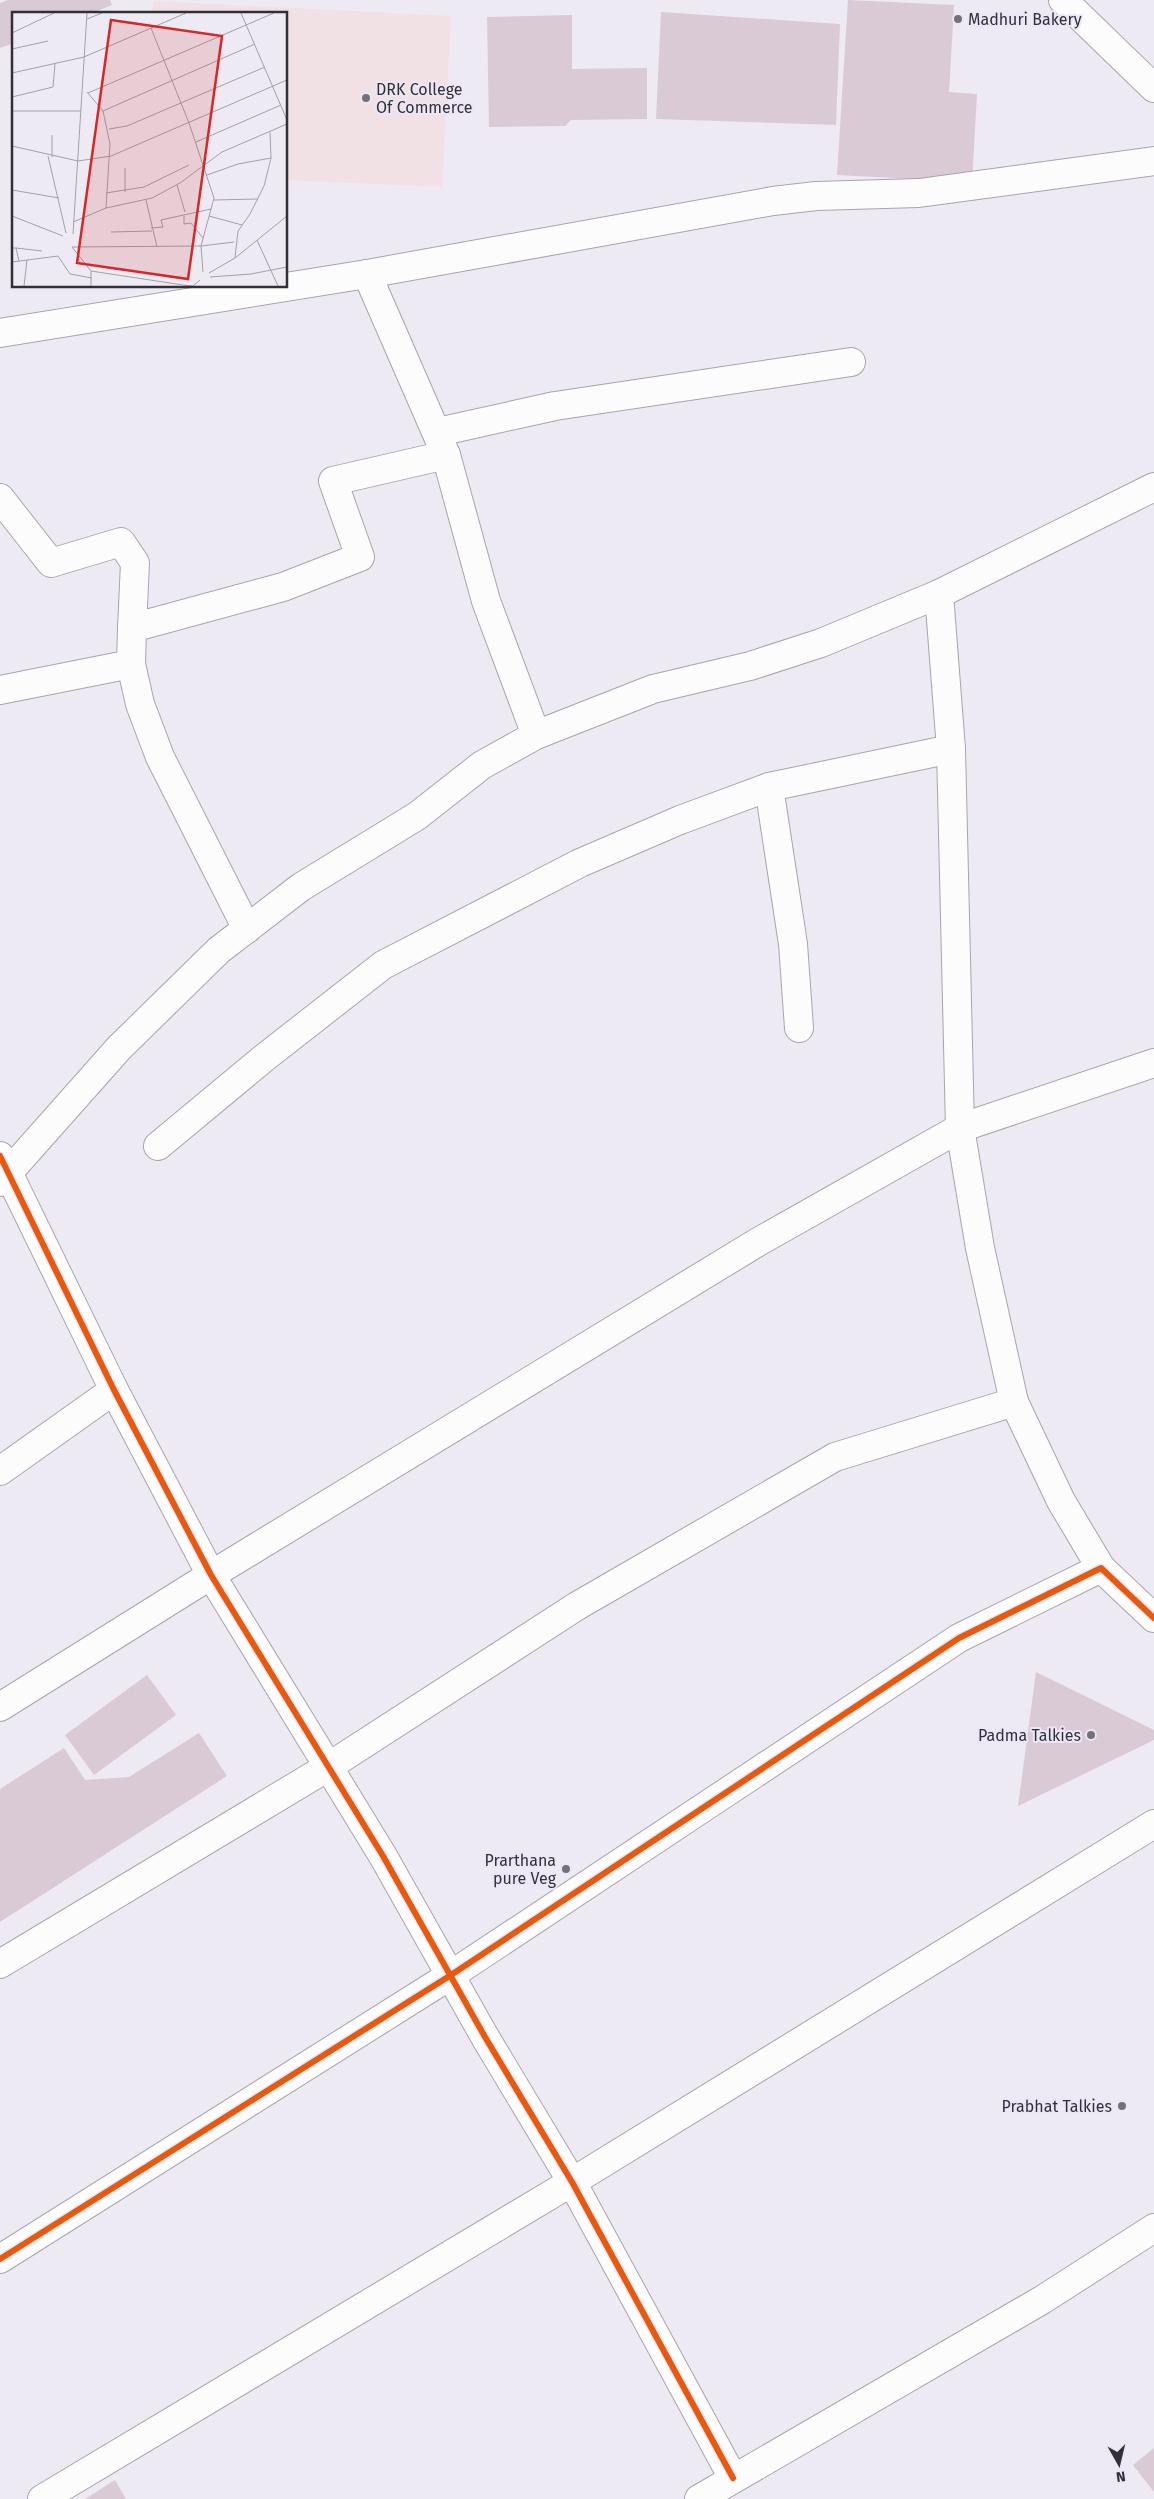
<svg xmlns="http://www.w3.org/2000/svg" width="1154" height="2499" viewBox="0 0 1154 2499" font-family="'Fira Sans',sans-serif">
	<style>
		.education { fill: #f1e1e4 }
		.building { fill: #d9cad5 }
		.lines { fill: none; stroke-linecap: round; stroke-linejoin: round }
		.minor-casing { stroke: #a7a5ac; stroke-width: 30 }
		.major-casing { stroke: #a7a5ac; stroke-width: 30 }
		.minor { stroke: #fcfcfd; stroke-width: 28 }
		.major { stroke: #fcfcfd; stroke-width: 28 }
		.cycleway-casing { stroke: #ebe7f7; stroke-width: 9 }
		.cycleway { stroke: #e8590c; stroke-width: 6 }
		.poi-dot { fill: #737178; stroke: #ebe7f7; stroke-width: 2 }
		.labels { text-anchor: middle; dominant-baseline: central; stroke-width: 4; stroke-linejoin: round; paint-order: stroke }
		.poi-label { font-size: 16px; fill: #313036; stroke: #ebe7f7; text-anchor: end }
		.inset-road { fill: none; stroke: #a2a0a8; stroke-width: 1 }
		.view { fill: #d62828; fill-opacity: 0.15; stroke: #d62828; stroke-width: 2.5 }
		.inset-edge { fill: none; stroke: #313036; stroke-width: 2.5 }
	</style>
	<rect width="100%" height="100%" fill="#edeaf4"/>
	<path class="education" d="M 153,1 L 451,16 L 442,187 L 286,180 L 286,14 L 152,14 Z"/>
	<g class="building">
		<path d="M 8,0 L 110,0 L 112,5 L 90,14 L 14,14 L 14,43 L 0,48 L 0,3 Z"/>
		<path d="M 848,0 L 954,5 L 949,92 L 977,94 L 972,182 L 837,175 Z"/>
		<path d="M 661,12 L 840,24 L 836,125 L 656,119 Z"/>
		<path d="M 572,15 L 572,69 L 647,68 L 647,119 L 571,120 L 565,126 L 489,127 L 487,17 Z"/>
		<path d="M 1036,1672 L 1154,1730 L 1154,1740 L 1018,1806 Z"/>
		<path d="M 147,1675 L 176,1715 L 94,1775 L 65,1735 Z"/>
		<path d="M 199,1733 L 227,1776 L 0,1922 L 0,1789 L 64,1748 L 85,1780 L 129,1777 Z"/>
		<path d="M 1154,2448 L 1154,2492 L 1133,2465 Z"/>
		<path d="M 115,2480 L 126,2499 L 85,2499 Z"/>
	</g>
	<g class="lines">
		<defs>
			<g id="minor">
				<path d="M 367,274 L 446,455 L 486,601 L 536,735"/>
				<path d="M 0,333 L 367,274 L 773,201 L 816,196 L 919,193 L 1154,161"/>
				<path d="M 438,432 L 555,406 L 851,362"/>
				<path d="M 0,498 L 51,563 L 121,542 L 135,563 L 132,628"/>
				<path d="M 939,594 L 951,749 L 960,1128 L 980,1248 L 1014,1402 L 1061,1501 L 1101,1568"/>
				<path d="M 131,664 L 140,704 L 160,757 L 247,929"/>
				<path d="M 0,690 L 131,664 L 132,628 L 283,587 L 360,557 L 333,481 L 446,455"/>
				<path d="M 769,787 L 793,944 L 799,1028"/>
				<path d="M 158,1146 L 264,1058 L 383,965 L 580,863 L 680,820 L 769,787 L 951,749"/>
				<path d="M 0,1156 L 114,1390 L 211,1575 L 383,1856 L 485,2037 L 572,2182 L 733,2478"/>
				<path d="M 0,1182 L 119,1048 L 219,950 L 301,887 L 417,816 L 482,765 L 536,735 L 653,689 L 750,666 L 821,643 L 939,594 L 1154,487"/>
				<path d="M 0,1471 L 114,1390"/>
				<path d="M 0,1707 L 211,1575 L 758,1242 L 960,1128 L 1154,1063"/>
				<path d="M 0,1964 L 328,1767 L 577,1606 L 835,1457 L 1014,1402"/>
				<path d="M 0,2259 L 451,1975 L 959,1638 L 1101,1568 L 1154,1618"/>
				<path d="M 42,2499 L 572,2182 L 1154,1824"/>
				<path d="M 699,2499 L 1042,2300 L 1154,2228"/>
			</g>
			<path id="major" d="M 1063,0 L 1154,88"/>
		</defs>
		<use href="#minor" class="minor-casing"/>
		<use href="#major" class="major-casing"/>
		<use href="#minor" class="minor"/>
		<use href="#major" class="major"/>
		<defs>
			<g id="cycleway">
				<path d="M 0,1156 L 114,1390 L 211,1575 L 383,1856 L 485,2037 L 572,2182 L 733,2478"/>
				<path d="M 0,2259 L 451,1975 L 959,1638 L 1101,1568 L 1154,1618"/>
			</g>
		</defs>
		<use href="#cycleway" class="cycleway-casing"/>
		<use href="#cycleway" class="cycleway"/>
	</g>
	<g class="poi-dot">
		<circle cx="958" cy="19" r="5"/>
		<circle cx="366" cy="98" r="5"/>
		<circle cx="1091" cy="1735" r="5"/>
		<circle cx="566" cy="1869" r="5"/>
		<circle cx="1122" cy="2106" r="5"/>
	</g>
	<g class="labels">
		<g class="poi-label">
			<text x="968" y="19" text-anchor="start">Madhuri Bakery</text>
			<text x="376" y="89" text-anchor="start">DRK College<tspan x="376" dy="18">Of Commerce</tspan></text>
			<text x="1081" y="1735">Padma Talkies</text>
			<text x="556" y="1860">Prarthana<tspan x="556" dy="18">pure Veg</tspan></text>
			<text x="1112" y="2106">Prabhat Talkies</text>
		</g>
	</g>
	<g transform="translate(12 12)">
		<rect width="275" height="275" fill="#edeaf4"/>
		<path class="inset-road" d="M 229,1 L 275,108M 75,7 L 90,1M 139,16 L 177,111 L 202,186 L 189,234 L 191,260M 0,21 L 42,1M 0,37 L 36,29M 0,61 L 72,45 L 174,1M 75,80 L 91,99 L 243,32M 76,81 L 262,1M 0,85 L 41,75 L 43,52M 0,99 L 69,99M 91,99 L 98,132 L 94,196M 97,117 L 115,114 L 253,55M 40,123 L 40,145M 184,130 L 269,93M 0,134 L 66,149M 36,144 L 54,221M 66,149 L 99,144 L 275,68M 195,163 L 226,152 L 259,146M 165,173 L 173,200M 0,178 L 47,186M 113,180 L 113,156M 94,181 L 132,175 L 177,153M 134,188 L 145,235M 202,188 L 246,187M 0,204 L 51,224M 172,204 L 172,212 L 179,211 L 191,226M 197,204 L 230,213M 61,210 L 94,196 L 140,186 L 168,171 L 210,140 L 275,112M 139,216 L 151,215 L 149,208 L 199,197M 99,220 L 140,219M 61,222 L 75,1M 245,228 L 266,274M 60,235 L 189,234 L 222,230M 60,235 L 79,259 L 79,274M 0,236 L 4,236 L 7,249M 4,236 L 30,239M 46,244 L 58,262 L 80,266M 223,246 L 226,219 L 238,202 L 252,174 L 259,146 L 258,120M 0,250 L 46,244M 79,259 L 171,273 L 181,274 L 188,268M 197,261 L 223,246 L 275,204M 198,265 L 239,262 L 275,255M 12,274 L 15,248"/>
		<path class="view" d="M 99,8 L 210,24 L 176,267 L 65,251 Z"/>
		<rect width="275" height="275" class="inset-edge"/>
	</g>
	<g transform="translate(1119 2464) rotate(172)" stroke="#ebe7f7" stroke-width="4" paint-order="stroke">
	<path d="M0-4L9 19L0 12L-9 19Z" fill="#313036"/>
	<text y="-8" font-size="14" font-weight="bold" text-anchor="middle" fill="#313036">N</text>
	</g>
</svg>
